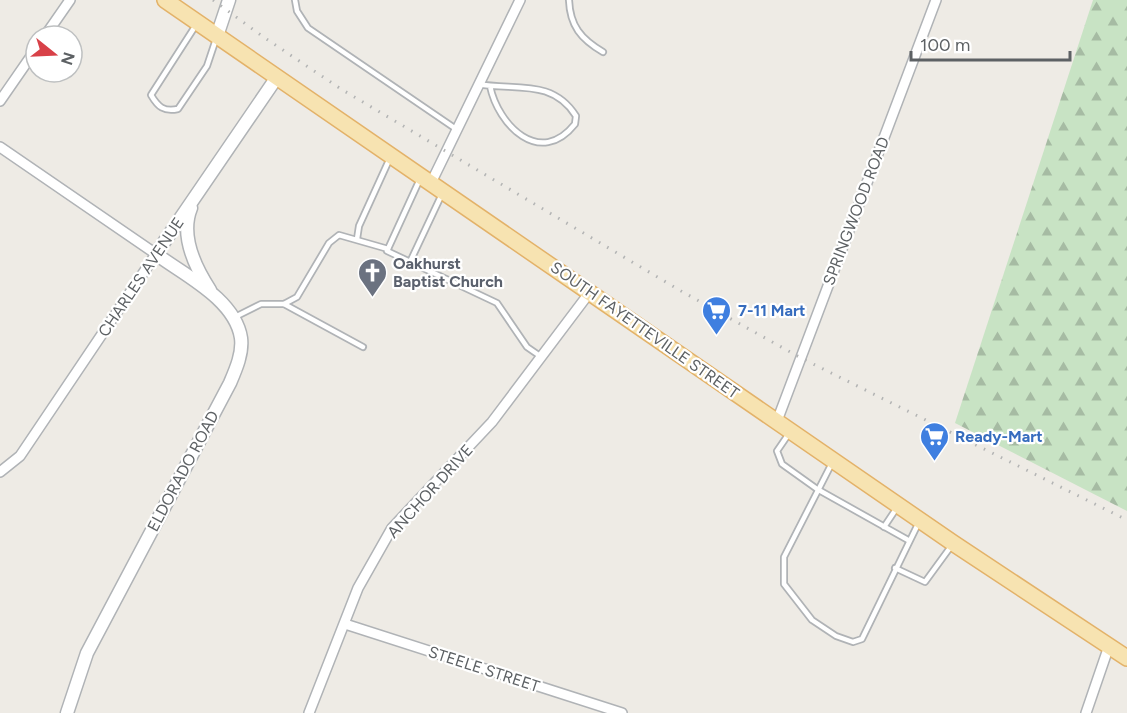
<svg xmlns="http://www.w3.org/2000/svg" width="1127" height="713" viewBox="0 0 1127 713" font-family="Figtree,sans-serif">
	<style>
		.forest { fill: url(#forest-firs) }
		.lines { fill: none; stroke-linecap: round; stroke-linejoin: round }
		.service-casing { stroke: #b0b3b6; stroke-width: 8 }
		.minor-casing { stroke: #b0b3b6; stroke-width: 12 }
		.tertiary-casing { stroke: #b0b3b6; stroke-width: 15 }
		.primary-casing { stroke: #e3b269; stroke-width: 18 }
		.service { stroke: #fff; stroke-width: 4.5 }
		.minor { stroke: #fff; stroke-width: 9 }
		.tertiary { stroke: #fff; stroke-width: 12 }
		.primary { stroke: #f7e3b1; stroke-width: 15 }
		.rail { stroke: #b3b4b4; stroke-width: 3; stroke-dasharray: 1.5 8; stroke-linecap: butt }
		.labels { text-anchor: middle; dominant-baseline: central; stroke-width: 4.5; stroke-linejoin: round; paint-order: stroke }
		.street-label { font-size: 16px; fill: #5d6164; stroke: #fff }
		.worship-label { font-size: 16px; font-weight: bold; fill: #5b616d; stroke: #fff; text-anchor: start }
		.shop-label { font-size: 16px; font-weight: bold; fill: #366cbe; stroke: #fff; text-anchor: start }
	</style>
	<defs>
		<pattern id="forest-firs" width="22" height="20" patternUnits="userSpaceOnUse" patternTransform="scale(1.5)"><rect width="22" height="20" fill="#c8e3c4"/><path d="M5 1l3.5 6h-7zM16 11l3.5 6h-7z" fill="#a6bba3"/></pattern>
	</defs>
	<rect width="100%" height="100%" fill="#eeebe5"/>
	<path class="forest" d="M 1093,0 L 1127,0 L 1127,511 L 955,423 Z"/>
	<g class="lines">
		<defs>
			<g id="service">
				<path d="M 295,0 L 297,11 L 308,28 L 456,129"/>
				<path d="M 569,0 C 570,26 581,39 603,52"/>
				<path d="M 196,25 L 151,95 C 158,107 164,112 178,109 L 207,66 L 216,39"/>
				<path d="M 478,84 C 514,91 552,78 576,116 L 575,124 C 540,168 498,125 490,86"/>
				<path d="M 420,179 L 387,251 L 497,303 L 527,347 L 540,356"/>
				<path d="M 357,239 L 359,226 L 390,158"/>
				<path d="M 410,262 L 442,194"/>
				<path d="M 284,304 L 363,347"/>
				<path d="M 233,318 L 261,304 L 284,304 L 297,297 L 329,243 L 339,235 L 388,249"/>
				<path d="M 790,432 L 777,451 L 782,464 L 817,489 L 908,540"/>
				<path d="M 832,463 L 784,557 L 784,584 L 812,620 L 836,636 L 853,642 L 862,639 L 918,524"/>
				<path d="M 884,527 L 898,506"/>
				<path d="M 895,568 L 925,582 L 952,545"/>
			</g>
			<g id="minor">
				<path d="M 45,36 L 70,0"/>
				<path d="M 0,101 L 36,49"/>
				<path d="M 0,147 L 156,254 L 20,456 L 0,472"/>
				<path d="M 431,183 L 520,0"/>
				<path d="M 777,421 L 936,0"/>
				<path d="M 345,624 L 622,713"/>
				<path d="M 309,713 L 358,588 L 392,528 L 492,422 L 590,292"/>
				<path d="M 1086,713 L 1109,646"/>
			</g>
			<g id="tertiary">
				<path d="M 217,36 L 229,0"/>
				<path d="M 191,208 C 180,235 195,267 210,290"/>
				<path d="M 67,713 L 87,653 L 230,383 C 236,369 243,353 241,338 C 235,299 184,275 156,254 L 277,77"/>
			</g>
			<path id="primary" d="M 165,0 L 953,543 L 1127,658"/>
		</defs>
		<use href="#service" class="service-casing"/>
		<use href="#minor" class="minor-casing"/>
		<use href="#tertiary" class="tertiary-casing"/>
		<use href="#primary" class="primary-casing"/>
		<use href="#service" class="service"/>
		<use href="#minor" class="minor"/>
		<use href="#tertiary" class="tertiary"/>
		<use href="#primary" class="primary"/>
		<path class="rail" d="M 213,0 L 262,36 L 341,89 L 681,291 L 801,358 L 1127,520"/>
	</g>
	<defs>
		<symbol id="church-pin" viewBox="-11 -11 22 30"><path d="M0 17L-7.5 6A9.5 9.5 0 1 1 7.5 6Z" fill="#6b7280" stroke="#fff"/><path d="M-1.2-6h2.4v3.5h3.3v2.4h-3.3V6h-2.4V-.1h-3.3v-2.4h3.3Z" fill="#fff"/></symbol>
		<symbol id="supermarket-pin" viewBox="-11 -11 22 30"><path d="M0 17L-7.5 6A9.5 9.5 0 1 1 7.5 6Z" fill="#3f7fe0" stroke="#fff"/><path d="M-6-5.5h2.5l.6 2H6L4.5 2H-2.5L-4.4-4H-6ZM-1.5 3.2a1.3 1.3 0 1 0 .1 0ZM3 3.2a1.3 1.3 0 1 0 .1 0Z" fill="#fff"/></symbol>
	</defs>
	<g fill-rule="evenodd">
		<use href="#church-pin" x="356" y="256" width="33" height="45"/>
		<use href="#supermarket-pin" x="700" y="294" width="33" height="45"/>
		<use href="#supermarket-pin" x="918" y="420" width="33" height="45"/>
	</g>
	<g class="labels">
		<g class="street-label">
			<text transform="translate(856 211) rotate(-69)">SPRINGWOOD ROAD</text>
			<text transform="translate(141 277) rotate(-56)">CHARLES AVENUE</text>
			<text transform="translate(645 330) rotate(35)">SOUTH FAYETTEVILLE STREET</text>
			<text transform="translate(183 471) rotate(-62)">ELDORADO ROAD</text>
			<text transform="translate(430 491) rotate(-48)">ANCHOR DRIVE</text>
			<text transform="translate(484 669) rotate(18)">STEELE STREET</text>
		</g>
		<g class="worship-label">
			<text x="393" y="263">Oakhurst<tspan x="393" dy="18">Baptist Church</tspan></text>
		</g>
		<g class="shop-label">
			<text x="738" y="310">7-11 Mart</text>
			<text x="955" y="436">Ready-Mart</text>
		</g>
	</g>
	<g transform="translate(54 54) rotate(108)"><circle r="28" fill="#ffffff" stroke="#bec0c1" stroke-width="1.5"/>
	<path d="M0-4.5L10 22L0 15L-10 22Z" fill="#d84148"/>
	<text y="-9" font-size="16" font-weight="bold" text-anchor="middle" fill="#5d6164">N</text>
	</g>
	<path d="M911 51v9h159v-9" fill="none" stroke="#5d6164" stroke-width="3"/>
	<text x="920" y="51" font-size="18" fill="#5d6164" stroke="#ffffff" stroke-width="4.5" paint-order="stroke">100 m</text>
</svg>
